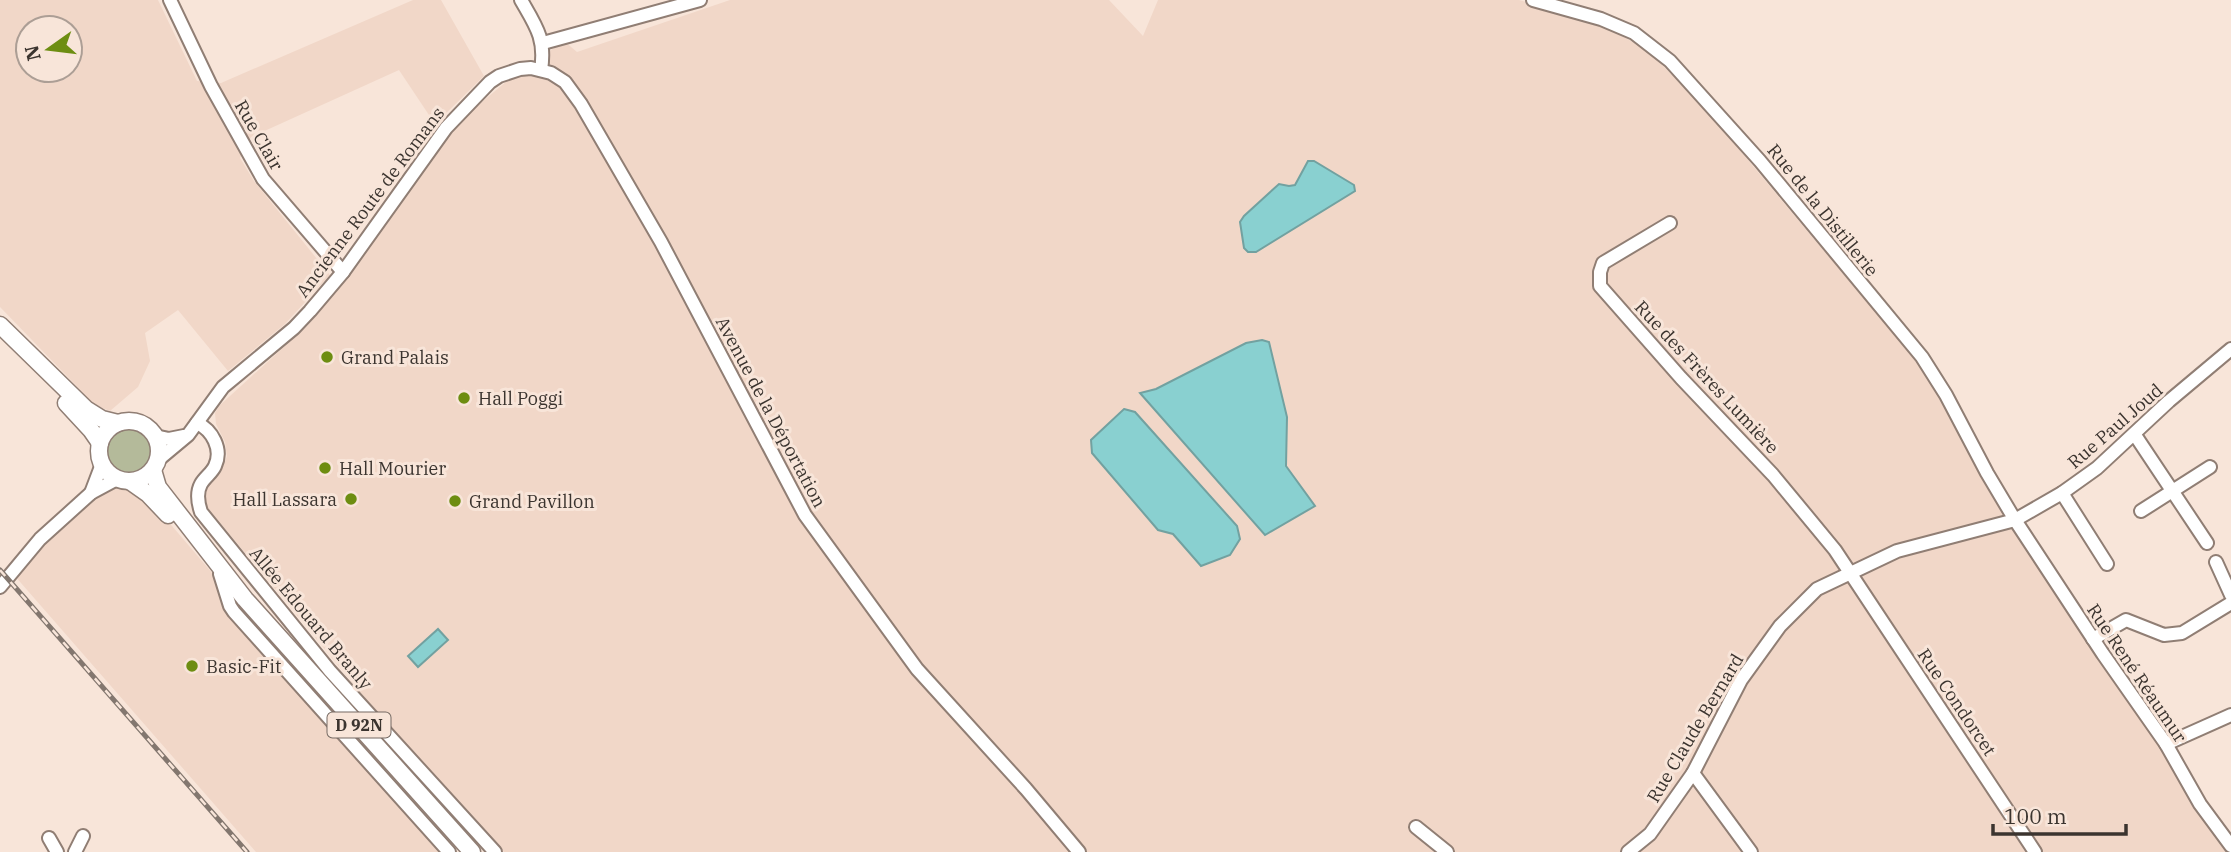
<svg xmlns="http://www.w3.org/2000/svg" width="2231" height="852" viewBox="0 0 2231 852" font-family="'IBM Plex Serif',serif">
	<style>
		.built { fill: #f1d7c8; fill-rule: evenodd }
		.green { fill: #b4ba9a }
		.water { fill: #89d0d0; stroke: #72a1a0; stroke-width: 2 }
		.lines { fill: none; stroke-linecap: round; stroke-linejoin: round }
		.minor-casing { stroke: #907e74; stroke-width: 16 }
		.major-casing { stroke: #907e74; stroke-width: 19 }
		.minor { stroke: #fff; stroke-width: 12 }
		.major { stroke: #fff; stroke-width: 16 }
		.rail-casing { stroke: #83776f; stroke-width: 5 }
		.rail { stroke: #f8e5d9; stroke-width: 2.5; stroke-dasharray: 8; stroke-linecap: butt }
		.poi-dot { fill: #6d8d11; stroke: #f8e5d9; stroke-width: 2.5 }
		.labels { text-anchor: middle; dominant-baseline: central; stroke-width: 6; stroke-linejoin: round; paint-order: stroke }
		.shield { fill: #f8e5d9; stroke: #746962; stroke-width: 2 }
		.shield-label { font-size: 16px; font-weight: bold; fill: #3b342f }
		.street-label { font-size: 18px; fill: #3b342f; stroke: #f8e5d9 }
		.poi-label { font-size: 18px; fill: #3b342f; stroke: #f8e5d9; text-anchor: start }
	</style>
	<rect width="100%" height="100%" fill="#f8e5d9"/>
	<g class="built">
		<path d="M 0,0 L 158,0 L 197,81 L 221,83 L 413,0 L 441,0 L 484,76 L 435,124 L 399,70 L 251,137 L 240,158 L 254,181 L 330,275 L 285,324 L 228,371 L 178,310 L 145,333 L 150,361 L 138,387 L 110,411 L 95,405 L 0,307 ZM 28,28 L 70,28 L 70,70 L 28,70 Z"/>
		<path d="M 730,0 L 1109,0 L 1143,36 L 1158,0 L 1519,0 L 1574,15 L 1612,30 L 1636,44 L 1654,57 L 1702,105 L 1865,300 L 1919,358 L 2000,508 L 2093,650 L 2231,852 L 504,852 L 360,692 L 207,507 L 204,499 L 206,488 L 222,469 L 227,456 L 225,442 L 216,424 L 215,413 L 219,406 L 307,326 L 336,292 L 427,159 L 464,117 L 507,81 L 564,41 L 577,52 Z"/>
		<path d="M 118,486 L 131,489 L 155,506 L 219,581 L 224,599 L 222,603 L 445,852 L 256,852 L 14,575 L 32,553 L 107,487 Z"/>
	</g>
	<circle class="green" cx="129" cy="452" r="23"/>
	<g class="water">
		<path d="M 1308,161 L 1314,161 L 1354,185 L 1355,191 L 1256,252 L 1248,252 L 1244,248 L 1240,222 L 1244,216 L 1279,184 L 1289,186 L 1295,185 Z"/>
		<path d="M 1262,340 L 1269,342 L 1287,417 L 1286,466 L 1315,506 L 1265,535 L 1140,393 L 1156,389 L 1246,343 Z"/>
		<path d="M 1124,409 L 1135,412 L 1237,526 L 1240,539 L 1230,555 L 1201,566 L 1173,534 L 1158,530 L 1092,453 L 1091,440 Z"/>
		<path d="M 438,629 L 448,640 L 418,667 L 408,656 Z"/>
	</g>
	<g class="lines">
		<defs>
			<g id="minor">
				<path d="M 170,0 L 211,86 L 263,179 L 343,272"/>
				<path d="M 521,0 C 536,26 546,39 541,70"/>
				<path d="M 1533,0 L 1601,19 L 1634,33 L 1670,61 L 1760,161 L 1922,357 L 1946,395 L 1987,473 L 2015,520 L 2103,654 L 2166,744 L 2200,804 L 2231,846"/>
				<path d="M 543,43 L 700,0"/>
				<path d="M 1670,223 L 1603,263 L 1600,272 L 1600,286 L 1681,378 L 1773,475 L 1835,550 L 2035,852"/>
				<path d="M 197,423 C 212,430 223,449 215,466 C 212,473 205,477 201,484 C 196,493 198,503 201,512 L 330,671 L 495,852"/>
				<path d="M 2135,435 L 2207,543"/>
				<path d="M 155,436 L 169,439 L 184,436"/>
				<path d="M 158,460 L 188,435 L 223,387 L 294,328 L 310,311 L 343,272 L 446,128 L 490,82 L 499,76 L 520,69 L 531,68 L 551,73 L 565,82 L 581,104 L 661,242 L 805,515 L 917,669 L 1026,789 L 1079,852"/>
				<path d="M 91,493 L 102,464"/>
				<path d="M 2062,493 L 2107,564"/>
				<path d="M 2141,511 L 2210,467"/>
				<path d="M 2216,562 L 2231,595"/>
				<path d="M 220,574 L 230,606 L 234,612 L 449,852"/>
				<path d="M 0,587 L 40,539 L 91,493 L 117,479"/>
				<path d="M 2093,639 L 2126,620 L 2164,635 L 2182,633 L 2231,603"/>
				<path d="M 2166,744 L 2231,715"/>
				<path d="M 1693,773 L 1751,852"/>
				<path d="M 1416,827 L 1447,852"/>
				<path d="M 49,838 L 57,852"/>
				<path d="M 75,852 L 83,836"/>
				<path d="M 1628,852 L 1650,834 L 1693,773 L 1741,680 L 1780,626 L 1817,589 L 1897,551 L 2015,520 L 2062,493 L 2097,468 L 2169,401 L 2231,349"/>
			</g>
			<g id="major">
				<path d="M 0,325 L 86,409 L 102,419 L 118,423"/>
				<path d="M 66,403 L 91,430 L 100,443"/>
				<circle cx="129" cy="451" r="30"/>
				<path d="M 153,470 L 158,487 L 245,599 L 472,852"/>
				<path d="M 131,482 L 148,494 L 168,515"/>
			</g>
		</defs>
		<use href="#minor" class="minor-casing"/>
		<use href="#major" class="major-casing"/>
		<use href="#minor" class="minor"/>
		<use href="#major" class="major"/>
		<defs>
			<path id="rail" d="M 0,570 L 247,852"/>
		</defs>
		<use href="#rail" class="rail-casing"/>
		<use href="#rail" class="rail"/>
	</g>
	<g class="poi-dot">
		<circle cx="327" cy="357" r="7"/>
		<circle cx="464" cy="398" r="7"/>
		<circle cx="325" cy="468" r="7"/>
		<circle cx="351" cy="499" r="7"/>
		<circle cx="455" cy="501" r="7"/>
		<circle cx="192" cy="666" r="7"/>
	</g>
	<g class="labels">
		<rect class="shield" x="327.5" y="712.5" width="63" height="25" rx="5"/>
		<g class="shield-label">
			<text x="359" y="725">D 92N</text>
		</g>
		<g class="street-label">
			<text transform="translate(259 135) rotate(60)">Rue Clair</text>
			<text transform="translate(370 202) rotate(-53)">Ancienne Route de Romans</text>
			<text transform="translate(1823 210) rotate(51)">Rue de la Distillerie</text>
			<text transform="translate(1707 377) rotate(47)">Rue des Frères Lumière</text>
			<text transform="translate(771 412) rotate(62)">Avenue de la Déportation</text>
			<text transform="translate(2115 426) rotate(-41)">Rue Paul Joud</text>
			<text transform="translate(311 618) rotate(50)">Allée Edouard Branly</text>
			<text transform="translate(2137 673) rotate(56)">Rue René Réaumur</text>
			<text transform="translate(1957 702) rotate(56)">Rue Condorcet</text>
			<text transform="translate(1695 728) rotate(-59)">Rue Claude Bernard</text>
		</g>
		<g class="poi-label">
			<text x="341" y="357">Grand Palais</text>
			<text x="478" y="398">Hall Poggi</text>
			<text x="339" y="468">Hall Mourier</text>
			<text x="337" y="499" text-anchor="end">Hall Lassara</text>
			<text x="469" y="501">Grand Pavillon</text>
			<text x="206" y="666">Basic-Fit</text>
		</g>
	</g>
	<g transform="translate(49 49) rotate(256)"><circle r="33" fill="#f8e5d9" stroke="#ac9e95" stroke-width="2"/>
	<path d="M0-5L12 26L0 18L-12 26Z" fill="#6d8d11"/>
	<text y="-10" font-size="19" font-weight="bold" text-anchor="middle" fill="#3b342f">N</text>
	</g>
	<path d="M1993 824v10h133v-10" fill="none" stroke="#3b342f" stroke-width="3.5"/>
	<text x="2004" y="824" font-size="21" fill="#3b342f" stroke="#f8e5d9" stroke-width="5" paint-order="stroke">100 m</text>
</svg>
